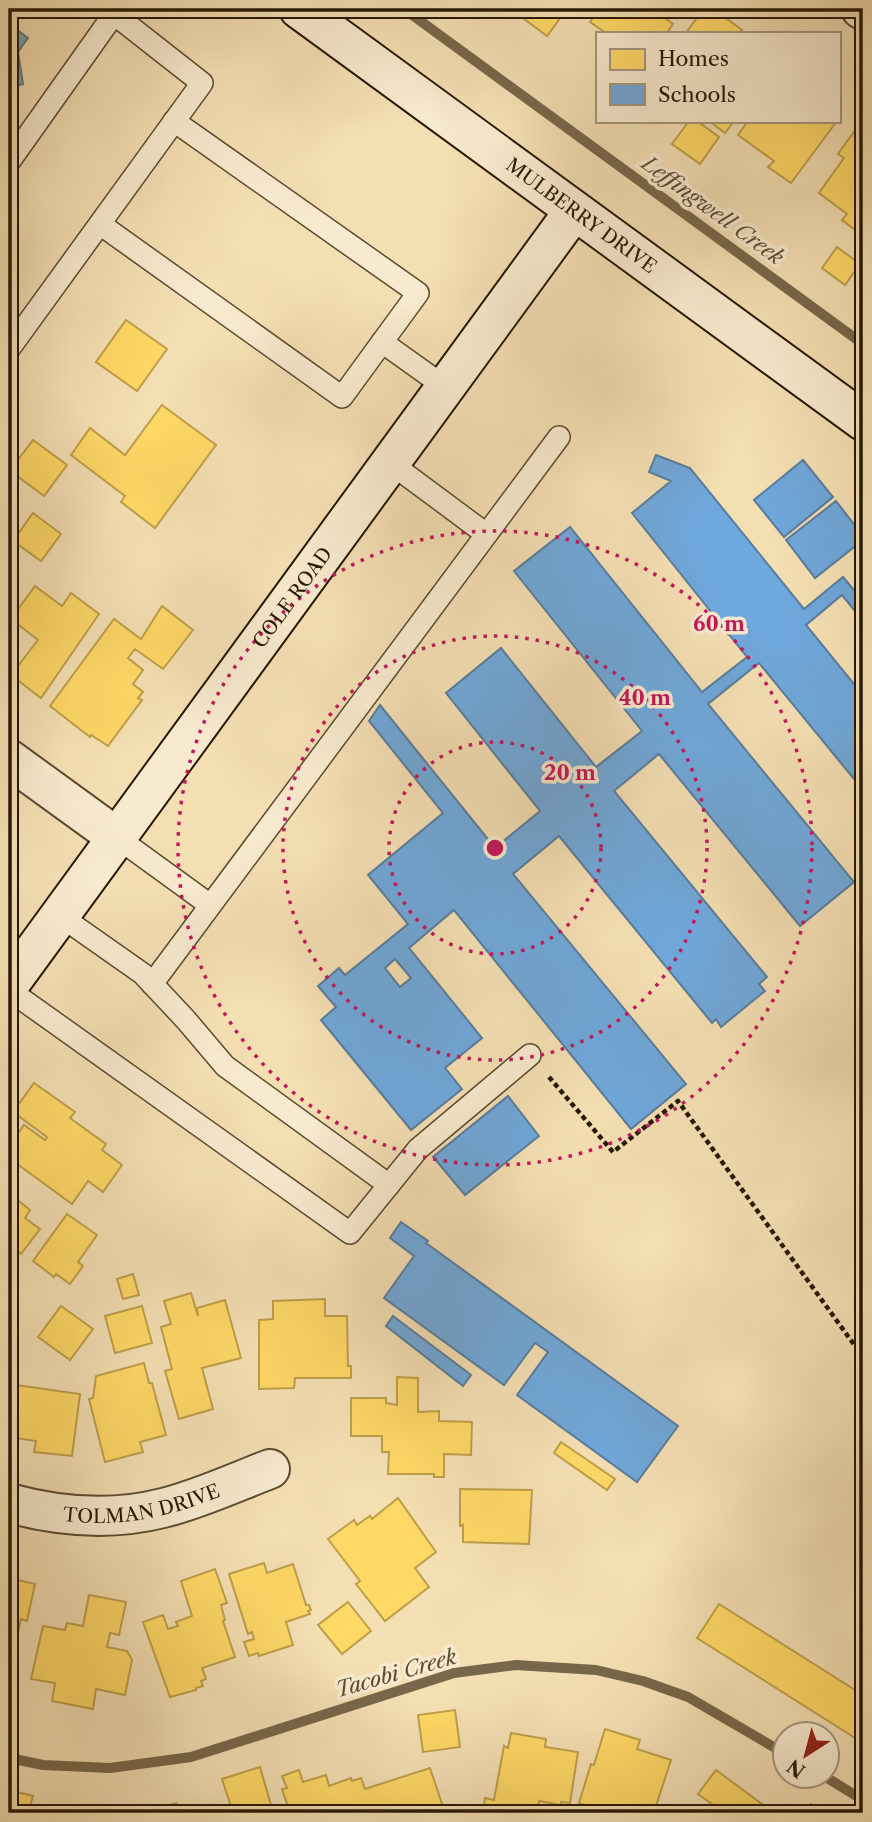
<svg xmlns="http://www.w3.org/2000/svg" width="872" height="1822" viewBox="0 0 872 1822" font-family="'Libre Caslon Text',serif">
	<style>
		.homes { fill: #ffd966; stroke: #be9f49; stroke-width: 2 }
		.schools { fill: #6fa8dc; stroke: #597d9c; stroke-width: 2; fill-rule: evenodd }
		.public { fill: #76a5af; stroke: #5e7b7c; stroke-width: 2 }
		.lines { fill: none; stroke-linecap: round; stroke-linejoin: round }
		.stream { stroke: #78674a; stroke-width: 10 }
		.lane-casing { stroke: #5a4a30; stroke-width: 24 }
		.street-casing { stroke: #5a4a30; stroke-width: 42 }
		.secondary-casing { stroke: #261805; stroke-width: 42 }
		.path { stroke: #261805; stroke-width: 4.5; stroke-dasharray: 5 3.5; stroke-linecap: butt }
		.lane { stroke: #f8eace; stroke-width: 21 }
		.street { stroke: #f8eace; stroke-width: 38 }
		.secondary { stroke: #f8eace; stroke-width: 38 }
		.ring { fill: none; stroke: #c2185b; stroke-width: 3.5; stroke-dasharray: 3.5 7 }
		.labels { text-anchor: middle; dominant-baseline: central; stroke-width: 7; stroke-linejoin: round; paint-order: stroke }
		.street-label { font-size: 19px; fill: #261805; stroke: #f8eace }
		.water-label { font-size: 21px; font-style: italic; fill: #5c4c33; stroke: #f8eace }
		.centre { fill: #c2185b; stroke: #f8eace; stroke-width: 3.5 }
		.ring-label { font-size: 21px; text-anchor: middle; font-weight: bold; fill: #c2185b; stroke: #f8eace; stroke-width: 7; stroke-linejoin: round; paint-order: stroke }
	</style>
	<rect width="100%" height="100%" fill="#f4dfb3"/>
	<filter id="stains"><feTurbulence type="fractalNoise" baseFrequency=".00286" numOctaves="4"/><feColorMatrix values="0 0 0 0 .2 0 0 0 0 .09 0 0 0 0 .02 0 0 0 .5 -.17"/></filter>
	<radialGradient id="worn" r=".72"><stop offset=".6" stop-color="#630" stop-opacity="0"/><stop offset="1" stop-color="#630" stop-opacity=".3"/></radialGradient>
	<g class="homes">
		<path d="M 511,9 L 567,9 L 547,36 Z"/>
		<path d="M 599,9 L 648,9 L 652,11 L 653,9 L 673,24 L 667,33 L 606,33 L 590,22 Z"/>
		<path d="M 703,9 L 717,9 L 724,14 L 723,16 L 742,30 L 740,33 L 686,33 Z"/>
		<path d="M 689,121 L 697,121 L 719,137 L 700,164 L 672,144 Z"/>
		<path d="M 709,121 L 734,121 L 725,133 Z"/>
		<path d="M 748,121 L 837,121 L 791,183 L 768,167 L 774,161 L 738,135 Z"/>
		<path d="M 861,122 L 863,124 L 863,236 L 842,220 L 847,214 L 819,193 L 844,158 L 838,154 Z"/>
		<path d="M 837,247 L 860,264 L 845,285 L 822,268 Z"/>
		<path d="M 126,320 L 167,349 L 137,391 L 96,362 Z"/>
		<path d="M 162,405 L 216,445 L 155,528 L 121,502 L 125,496 L 71,455 L 90,428 L 125,455 Z"/>
		<path d="M 33,440 L 67,465 L 44,496 L 9,470 L 12,463 L 14,465 Z"/>
		<path d="M 33,513 L 61,534 L 41,561 L 13,541 Z"/>
		<path d="M 35,586 L 62,606 L 71,593 L 99,614 L 41,698 L 11,675 L 38,640 L 11,619 Z"/>
		<path d="M 162,606 L 193,630 L 163,669 L 135,649 L 128,658 L 143,670 L 133,684 L 143,692 L 138,698 L 142,700 L 108,746 L 91,735 L 90,737 L 50,706 L 114,619 L 141,639 Z"/>
		<path d="M 34,1083 L 75,1112 L 70,1118 L 106,1144 L 102,1150 L 122,1165 L 103,1192 L 88,1181 L 72,1204 L 9,1158 L 9,1146 L 24,1125 L 45,1140 L 47,1137 L 13,1112 Z"/>
		<path d="M 9,1193 L 30,1210 L 25,1218 L 40,1229 L 21,1254 L 18,1251 L 9,1264 Z"/>
		<path d="M 67,1214 L 97,1235 L 78,1262 L 83,1266 L 70,1284 L 56,1274 L 54,1277 L 33,1261 Z"/>
		<path d="M 133,1274 L 139,1295 L 123,1299 L 117,1279 Z"/>
		<path d="M 191,1293 L 198,1316 L 197,1308 L 225,1300 L 241,1358 L 202,1368 L 213,1409 L 179,1419 L 165,1371 L 172,1369 L 161,1327 L 171,1324 L 164,1301 Z"/>
		<path d="M 325,1299 L 325,1316 L 347,1316 L 348,1366 L 351,1366 L 351,1378 L 295,1378 L 294,1388 L 259,1389 L 259,1320 L 273,1319 L 273,1301 Z"/>
		<path d="M 61,1306 L 93,1329 L 70,1360 L 38,1337 Z"/>
		<path d="M 142,1306 L 152,1343 L 115,1353 L 105,1316 Z"/>
		<path d="M 144,1363 L 149,1383 L 152,1383 L 166,1435 L 140,1442 L 143,1452 L 105,1462 L 89,1399 L 93,1398 L 96,1376 Z"/>
		<path d="M 397,1377 L 418,1378 L 418,1412 L 439,1411 L 439,1421 L 472,1422 L 471,1455 L 444,1454 L 444,1477 L 434,1477 L 434,1474 L 388,1474 L 389,1452 L 382,1452 L 382,1436 L 351,1436 L 351,1398 L 386,1398 L 386,1403 L 397,1405 Z"/>
		<path d="M 16,1385 L 80,1394 L 72,1456 L 34,1452 L 36,1441 L 9,1437 Z"/>
		<path d="M 561,1442 L 615,1479 L 607,1490 L 554,1453 Z"/>
		<path d="M 460,1489 L 532,1490 L 529,1544 L 463,1542 L 463,1525 L 460,1526 Z"/>
		<path d="M 398,1498 L 436,1552 L 415,1568 L 429,1587 L 385,1621 L 356,1584 L 360,1581 L 328,1539 L 354,1520 L 357,1525 L 370,1516 L 372,1519 Z"/>
		<path d="M 264,1563 L 267,1573 L 293,1564 L 306,1605 L 309,1605 L 311,1610 L 308,1611 L 310,1614 L 286,1622 L 293,1645 L 259,1656 L 258,1653 L 249,1656 L 244,1642 L 254,1639 L 252,1632 L 248,1634 L 229,1574 Z"/>
		<path d="M 215,1569 L 227,1603 L 221,1605 L 225,1620 L 223,1621 L 235,1657 L 202,1668 L 206,1679 L 201,1681 L 203,1686 L 196,1688 L 196,1690 L 170,1697 L 143,1622 L 163,1615 L 168,1629 L 178,1626 L 176,1622 L 192,1616 L 181,1581 Z"/>
		<path d="M 9,1578 L 35,1584 L 27,1621 L 21,1619 L 9,1673 Z"/>
		<path d="M 89,1595 L 126,1602 L 119,1635 L 110,1633 L 107,1647 L 127,1651 L 132,1660 L 125,1695 L 96,1689 L 93,1709 L 52,1701 L 55,1683 L 31,1679 L 43,1626 L 65,1630 L 67,1623 L 83,1626 Z"/>
		<path d="M 348,1602 L 371,1631 L 342,1654 L 318,1625 Z"/>
		<path d="M 719,1604 L 863,1695 L 863,1743 L 697,1638 Z"/>
		<path d="M 455,1710 L 460,1747 L 423,1752 L 418,1715 Z"/>
		<path d="M 605,1729 L 640,1740 L 637,1749 L 671,1760 L 654,1812 L 656,1813 L 608,1813 L 579,1803 L 591,1764 L 594,1765 Z"/>
		<path d="M 511,1733 L 546,1739 L 545,1747 L 578,1752 L 570,1803 L 561,1802 L 561,1805 L 539,1801 L 538,1808 L 522,1806 L 521,1813 L 483,1813 L 485,1798 L 494,1800 L 504,1746 L 508,1748 Z"/>
		<path d="M 260,1767 L 271,1805 L 248,1813 L 233,1813 L 222,1779 Z"/>
		<path d="M 430,1768 L 445,1813 L 290,1813 L 282,1789 L 287,1788 L 282,1776 L 299,1770 L 303,1782 L 326,1775 L 329,1786 L 351,1778 L 352,1781 L 361,1778 L 365,1789 Z"/>
		<path d="M 716,1770 L 766,1807 L 762,1813 L 706,1813 L 713,1805 L 698,1794 Z"/>
		<path d="M 9,1790 L 33,1796 L 28,1813 L 9,1813 Z"/>
		<path d="M 176,1803 L 179,1813 L 146,1813 Z"/>
		<path d="M 811,1804 L 823,1813 L 804,1813 Z"/>
	</g>
	<g class="schools">
		<path d="M 656,455 L 690,468 L 804,609 L 843,577 L 863,601 L 863,621 L 842,595 L 806,625 L 863,695 L 863,790 L 759,663 L 708,704 L 854,882 L 800,926 L 659,754 L 614,791 L 767,977 L 759,984 L 765,991 L 721,1027 L 716,1019 L 712,1023 L 559,836 L 513,874 L 686,1084 L 631,1129 L 454,910 L 409,948 L 482,1038 L 445,1068 L 462,1089 L 411,1130 L 321,1020 L 336,1007 L 318,986 L 339,968 L 345,975 L 408,924 L 368,875 L 443,813 L 369,721 L 380,705 L 495,848 L 540,811 L 446,693 L 501,648 L 596,767 L 642,731 L 514,571 L 570,527 L 702,692 L 747,657 L 632,513 L 671,481 L 649,472 ZM 395,959 L 411,978 L 400,987 L 385,968 Z"/>
		<path d="M 803,460 L 833,497 L 784,537 L 754,500 Z"/>
		<path d="M 836,501 L 863,536 L 863,540 L 815,578 L 786,540 Z"/>
		<path d="M 508,1096 L 539,1136 L 465,1195 L 433,1157 Z"/>
		<path d="M 401,1222 L 428,1241 L 426,1243 L 678,1426 L 637,1482 L 517,1395 L 548,1352 L 535,1343 L 504,1385 L 384,1298 L 414,1256 L 390,1238 Z"/>
		<path d="M 393,1316 L 471,1375 L 463,1386 L 386,1326 Z"/>
	</g>
	<path class="public" d="M 9,24 L 28,38 L 18,52 L 23,84 L 9,88 Z"/>
	<g class="lines">
		<g class="stream">
			<path d="M 404,9 L 863,344"/>
			<path d="M 9,1758 L 43,1765 L 110,1768 L 191,1757 L 454,1673 L 516,1665 L 596,1670 L 643,1681 L 688,1697 L 784,1753"/>
			<path d="M 824,1776 L 863,1800"/>
		</g>
		<defs>
			<g id="lane">
				<path d="M 9,162 L 114,14 L 202,83 L 9,349"/>
				<path d="M 100,224 L 342,397 L 418,293 L 174,121"/>
				<path d="M 382,342 L 445,387"/>
				<path d="M 389,462 L 486,534"/>
				<path d="M 115,836 L 210,905"/>
				<path d="M 59,915 L 143,974 L 186,1020 L 225,1066 L 389,1185"/>
				<path d="M 152,984 L 559,437"/>
				<path d="M 9,990 L 350,1233 L 418,1149 L 530,1055"/>
			</g>
			<g id="street">
				<path d="M 861,9 L 863,10"/>
				<path d="M 9,759 L 115,836"/>
				<path id="s1" d="M 9,1503 C 60,1517 112,1521 163,1508 C 197,1500 236,1482 270,1469"/>
			</g>
			<g id="secondary">
				<path id="s2" d="M 299,9 L 863,421"/>
				<path id="s3" d="M 9,985 L 574,211"/>
			</g>
		</defs>
		<use href="#lane" class="lane-casing"/>
		<use href="#street" class="street-casing"/>
		<use href="#secondary" class="secondary-casing"/>
		<path class="path" d="M 549,1077 L 613,1152 L 678,1101 L 863,1357"/>
		<use href="#lane" class="lane"/>
		<use href="#street" class="street"/>
		<use href="#secondary" class="secondary"/>
	</g>
	<g class="ring">
		<circle cx="495" cy="848" r="106"/>
		<circle cx="495" cy="848" r="212"/>
		<circle cx="495" cy="848" r="317"/>
	</g>
	<g class="labels">
		<g class="street-label">
			<text stroke="none"><textPath href="#s2" startOffset="350">MULBERRY DRIVE</textPath></text>
			<text stroke="none"><textPath href="#s3" startOffset="480">COLE ROAD</textPath></text>
			<text stroke="none"><textPath href="#s1" startOffset="135">TOLMAN DRIVE</textPath></text>
		</g>
		<g class="water-label">
			<text transform="translate(713 210) rotate(36)">Leffingwell Creek</text>
			<text transform="translate(396 1673) rotate(-16)">Tacobi Creek</text>
		</g>
	</g>
	<circle cx="495" cy="848" r="10" class="centre"/>
	<g class="ring-label">
		<text x="719" y="631">60 m</text>
		<text x="645" y="705">40 m</text>
		<text x="570" y="780">20 m</text>
	</g>
	<rect width="872" height="1822" fill="none" stroke="#f4dfb3" stroke-width="35"/>
	<rect x="10" y="10" width="851" height="1801" fill="none" stroke="#261805" stroke-width="3.5"/>
	<rect x="18" y="18" width="837" height="1787" fill="none" stroke="#261805" stroke-width="2"/>
	<rect x="596" y="32" width="245" height="91" fill="#f8eace" stroke="#a4967e" stroke-width="2"/>
	<rect x="610" y="49" width="35" height="21" fill="#ffd966" stroke="#a4967e" stroke-width="2"/>
	<text x="658" y="66" font-size="21" fill="#261805">Homes</text>
	<rect x="610" y="84" width="35" height="21" fill="#6fa8dc" stroke="#a4967e" stroke-width="2"/>
	<text x="658" y="102" font-size="21" fill="#261805">Schools</text>
	<g transform="translate(806 1755) rotate(216)"><circle r="33" fill="#f8eace" stroke="#a4967e" stroke-width="2"/>
	<path d="M0-5L12 26L0 18L-12 26Z" fill="#8f2418"/>
	<text y="-10" font-size="19" font-weight="bold" text-anchor="middle" fill="#261805">N</text>
	</g>
	<rect width="100%" height="100%" filter="url(#stains)"/>
	<rect width="100%" height="100%" fill="url(#worn)"/>
</svg>
